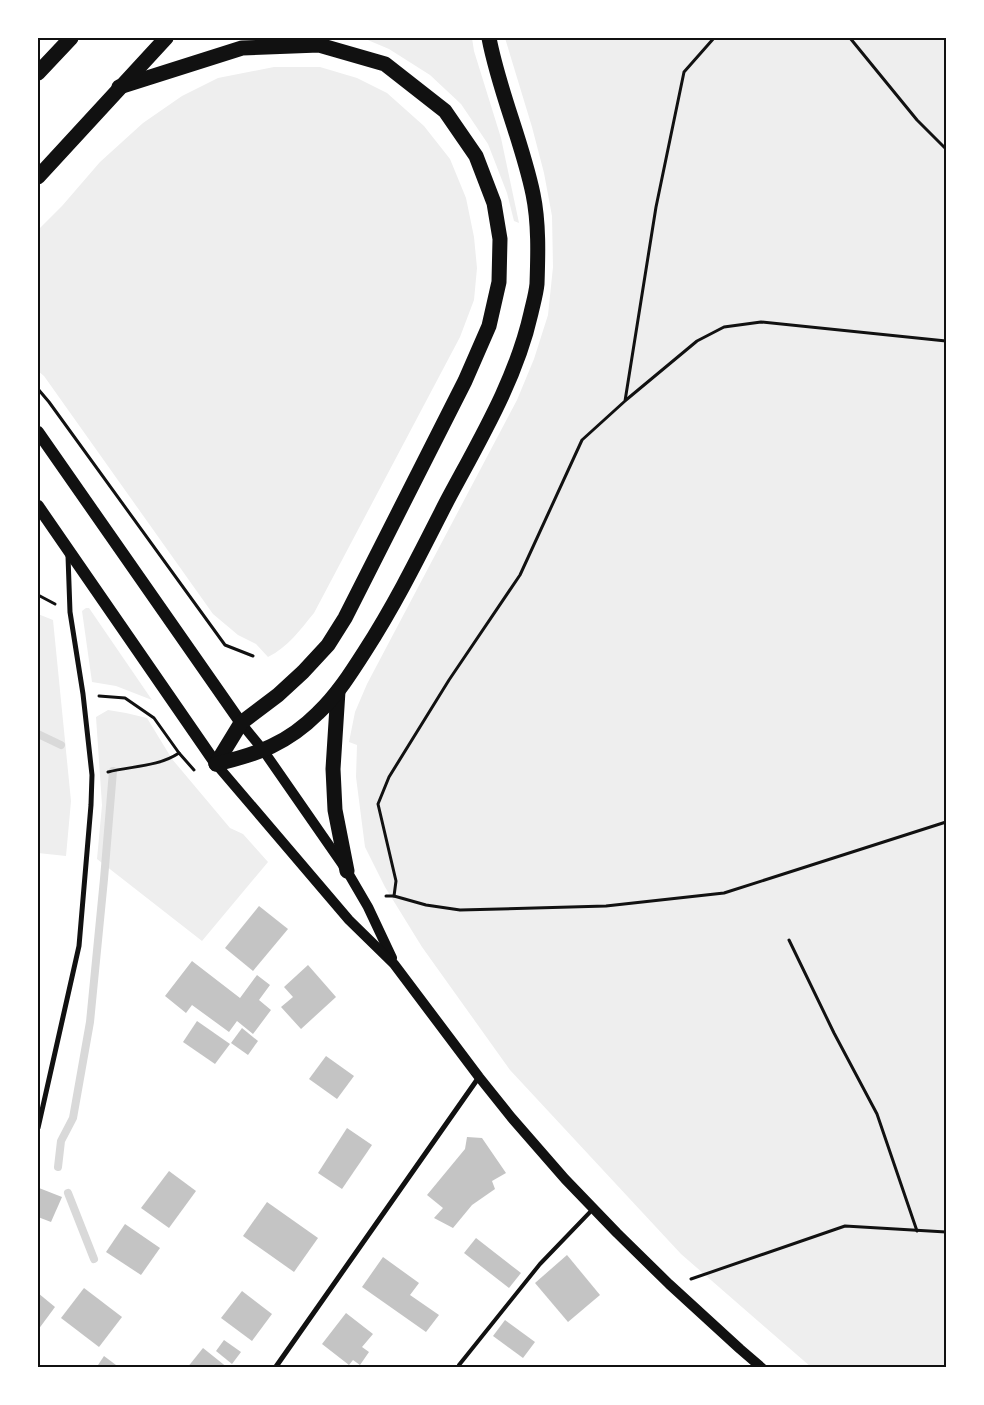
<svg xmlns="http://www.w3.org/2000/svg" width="984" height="1405" viewBox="0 0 984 1405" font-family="Overpass,sans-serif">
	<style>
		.green { fill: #eee }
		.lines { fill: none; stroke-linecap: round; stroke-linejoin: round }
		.stream { stroke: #d9d9d9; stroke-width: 8 }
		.building { fill: #c4c4c4 }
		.path { stroke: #111; stroke-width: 3 }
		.service { stroke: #111; stroke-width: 4 }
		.minor { stroke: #111; stroke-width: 5 }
		.secondary { stroke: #111; stroke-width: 10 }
		.primary { stroke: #111; stroke-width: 12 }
		.motorway { stroke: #111; stroke-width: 15 }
		.neatline { fill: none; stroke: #111; stroke-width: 2 }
	</style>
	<rect width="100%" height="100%" fill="#fff"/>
	<g class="green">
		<path d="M 363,38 L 472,38 L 474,51 L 501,138 L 519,223 L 514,221 L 507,193 L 488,144 L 461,104 L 430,75 L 389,49 Z"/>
		<path d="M 505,38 L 946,38 L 946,1367 L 811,1367 L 681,1254 L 510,1070 L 422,947 L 385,887 L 365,847 L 356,777 L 357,745 L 349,742 L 355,712 L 367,684 L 517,400 L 534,359 L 548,315 L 553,267 L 552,216 L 544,173 L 532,127 Z"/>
		<path d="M 274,67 L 320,67 L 357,78 L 387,93 L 424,126 L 450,159 L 466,198 L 474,237 L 477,268 L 474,300 L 460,337 L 314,613 C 300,630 288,647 268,657 L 256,644 L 238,635 L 213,614 L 44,376 L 38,371 L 38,230 L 62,206 L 100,162 L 143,123 L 182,96 L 218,78 Z"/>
		<path d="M 86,608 L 89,608 L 152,700 L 116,686 L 92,682 L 82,611 Z"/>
		<path d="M 38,614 L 53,620 L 71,801 L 66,856 L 38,853 Z"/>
		<path d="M 108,710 L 126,713 L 147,718 L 172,759 L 230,828 L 243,834 L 268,862 L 202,941 L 97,859 L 102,805 L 96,717 Z"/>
	</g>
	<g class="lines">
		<g class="stream">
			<path d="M 38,734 L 61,745"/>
			<path d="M 58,1167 L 61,1141 L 73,1118 L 90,1022 L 104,879 L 113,771"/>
			<path d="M 68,1193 L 94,1259"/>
		</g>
	</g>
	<g class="building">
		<path d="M 259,906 L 288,929 L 253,971 L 225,948 Z"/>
		<path d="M 192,961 L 240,998 L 257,975 L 270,985 L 259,1000 L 271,1010 L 253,1034 L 237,1021 L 229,1032 L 192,1005 L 186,1013 L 165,996 Z"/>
		<path d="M 308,965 L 336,997 L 301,1029 L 281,1007 L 293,997 L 284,987 Z"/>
		<path d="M 197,1021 L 230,1044 L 215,1064 L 183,1042 Z"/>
		<path d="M 242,1028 L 258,1041 L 248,1055 L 231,1043 Z"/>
		<path d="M 326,1056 L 354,1076 L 337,1099 L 309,1079 Z"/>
		<path d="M 347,1128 L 372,1145 L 342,1189 L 318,1173 Z"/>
		<path d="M 467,1137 L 482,1138 L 506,1173 L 492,1181 L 495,1189 L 472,1205 L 453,1228 L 434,1218 L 443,1208 L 427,1195 L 465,1149 Z"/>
		<path d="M 169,1171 L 196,1191 L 169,1228 L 141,1208 Z"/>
		<path d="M 39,1188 L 62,1197 L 51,1222 L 38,1217 L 38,1191 Z"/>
		<path d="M 267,1202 L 318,1238 L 294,1272 L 243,1236 Z"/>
		<path d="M 125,1224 L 160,1248 L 141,1275 L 106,1252 Z"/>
		<path d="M 476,1238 L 521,1273 L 509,1288 L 464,1253 Z"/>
		<path d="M 567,1255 L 600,1295 L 568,1322 L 535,1283 Z"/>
		<path d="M 383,1257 L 419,1283 L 410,1295 L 439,1315 L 426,1332 L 362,1287 Z"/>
		<path d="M 84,1288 L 122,1317 L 99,1347 L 61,1318 Z"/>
		<path d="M 242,1291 L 272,1314 L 252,1341 L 221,1318 Z"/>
		<path d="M 38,1293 L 55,1307 L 38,1330 Z"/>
		<path d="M 346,1313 L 373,1334 L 362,1347 L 369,1352 L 360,1365 L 353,1360 L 349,1365 L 322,1344 Z"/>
		<path d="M 505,1320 L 535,1342 L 523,1358 L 493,1336 Z"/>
		<path d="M 224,1340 L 241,1352 L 232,1364 L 216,1351 Z"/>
		<path d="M 203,1348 L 228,1368 L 187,1368 Z"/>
		<path d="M 104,1356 L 120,1368 L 96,1368 Z"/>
	</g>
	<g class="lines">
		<g class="path">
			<path d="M 850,38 L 917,120 L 946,149"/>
			<path d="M 38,389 L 49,402 L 225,645 L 253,656"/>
			<path d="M 626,400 L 697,341 L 724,327 L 761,322 L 946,341"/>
			<path d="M 38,595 L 55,604"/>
			<path d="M 99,696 L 125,698 L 154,718 L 179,753 L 194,770"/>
			<path d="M 108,772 C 131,766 158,767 179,753"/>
			<path d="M 386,896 L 394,896 L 426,905 L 460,910 L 606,906 L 724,893 L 946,822"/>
			<path d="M 394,896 L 396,881 L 378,804 L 389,777 L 449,680 L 520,575 L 582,440 L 625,401 L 656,207 L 684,72 L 714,38"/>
			<path d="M 789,940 L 834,1033 L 877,1114 L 917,1231"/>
			<path d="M 691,1279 L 845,1226 L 946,1232"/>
		</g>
		<path class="service" d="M 459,1365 L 540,1264 L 592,1210"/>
		<g class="minor">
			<path d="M 38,1128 L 79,946 L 91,805 L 92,775 L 83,694 L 70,612 L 68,556"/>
			<path d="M 275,1368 L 479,1077"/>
		</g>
		<g class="secondary">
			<path d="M 241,723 L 263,750 L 347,871 L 368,907 L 392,958"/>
			<path d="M 216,764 L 349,920 L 394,964 L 479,1077 L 511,1117 L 565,1179 L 617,1233 L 669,1284 L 740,1349 L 762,1368"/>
		</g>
		<g class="primary">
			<path d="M 38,432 L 241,723"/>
			<path d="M 38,506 L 216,764"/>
		</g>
		<g class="motorway">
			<path d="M 38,73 L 71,38"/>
			<path d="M 119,87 L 242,48 L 319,45 L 385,64 L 445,111 L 476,156 L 494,203 L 500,239 L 499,282 L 489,326 L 465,381 L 345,618 L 328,645 L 303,672 L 278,695 L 241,723 L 216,764"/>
			<path d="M 38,177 L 166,38"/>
			<path d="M 338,691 L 333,769 L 335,810 L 347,871"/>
			<path d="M 216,764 C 258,754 287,744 318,713 C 337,695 351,673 365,651 C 396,603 421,552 447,501 C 479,441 516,380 531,313 C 533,304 536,294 537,284 C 538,255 539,223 533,194 C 522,141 499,91 489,38"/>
		</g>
	</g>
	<rect width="984" height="1405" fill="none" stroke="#ffffff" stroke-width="78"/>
	<rect x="39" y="39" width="906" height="1327" class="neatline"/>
</svg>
